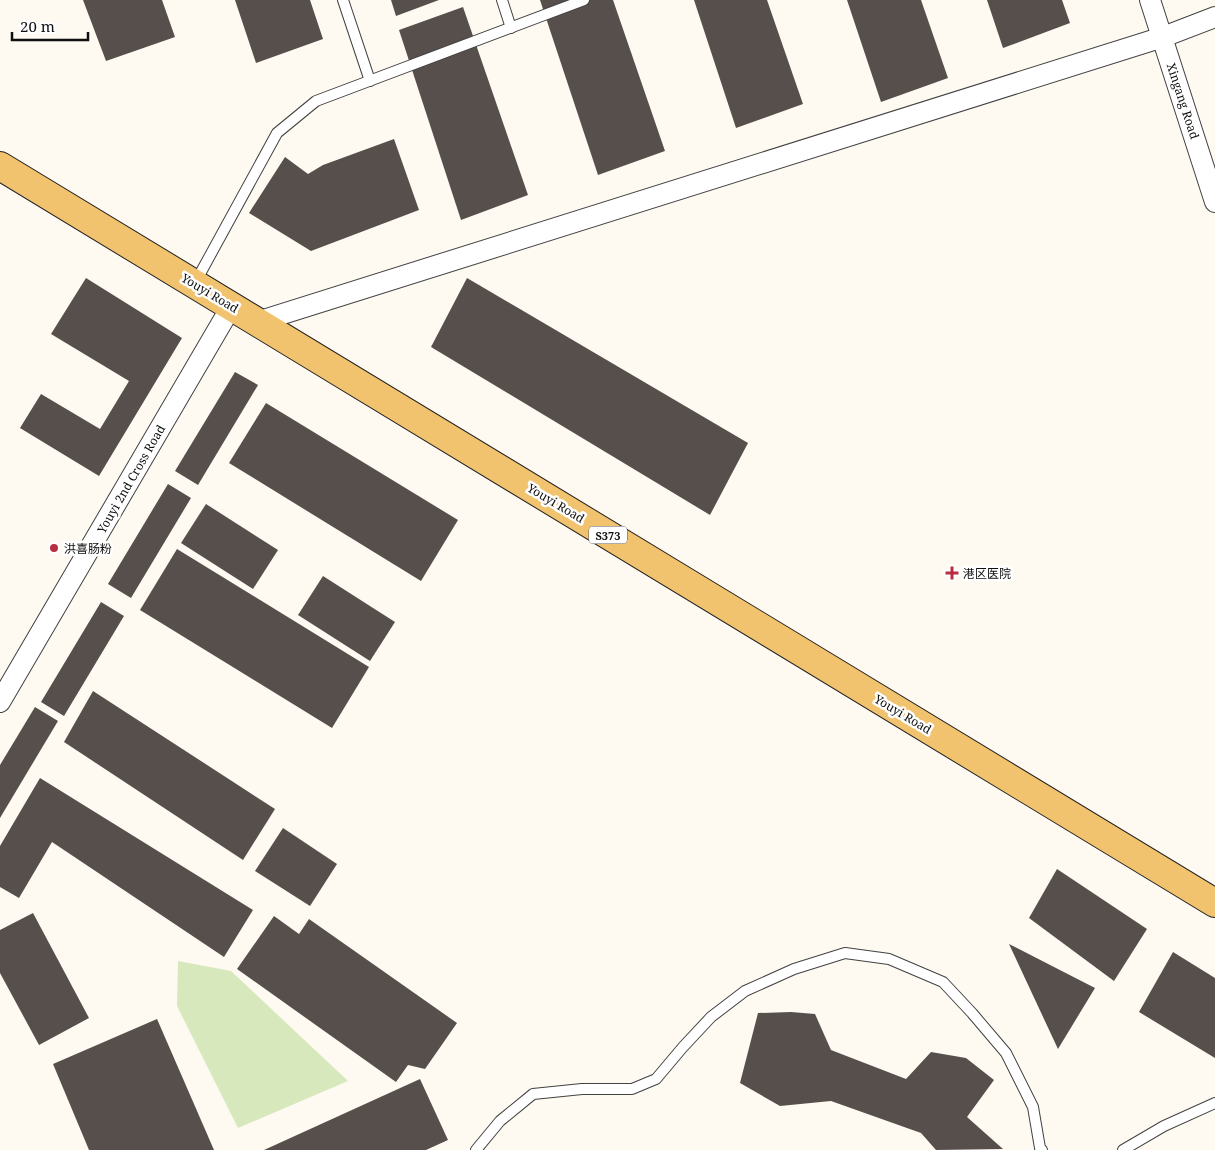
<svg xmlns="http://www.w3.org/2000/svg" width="1215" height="1150" viewBox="0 0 1215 1150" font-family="'Noto Serif','Noto Sans SC',serif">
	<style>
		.green { fill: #d7e8bc }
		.building { fill: #574f4c }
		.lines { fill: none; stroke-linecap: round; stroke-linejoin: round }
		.service-casing { stroke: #424242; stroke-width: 12 }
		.minor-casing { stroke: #424242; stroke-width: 22 }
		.primary-casing { stroke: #202020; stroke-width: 30 }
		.service { stroke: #fff; stroke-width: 10 }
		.minor { stroke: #fff; stroke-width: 20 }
		.primary { stroke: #f2c36e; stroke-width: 28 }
		.poi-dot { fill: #b92d43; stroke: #fff; stroke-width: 2 }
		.labels { text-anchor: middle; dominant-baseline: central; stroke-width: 5; stroke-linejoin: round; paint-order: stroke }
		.shield { fill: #fff; stroke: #575757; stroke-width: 1 }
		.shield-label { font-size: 11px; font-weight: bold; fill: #0f0f0f }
		.street-label { font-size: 12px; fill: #0f0f0f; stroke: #fff }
		.poi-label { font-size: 12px; fill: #0f0f0f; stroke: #fff; text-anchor: start }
	</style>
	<rect width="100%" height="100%" fill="#fefaf1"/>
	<path class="green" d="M 178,961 L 231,971 L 348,1081 L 238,1128 L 177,1006 Z"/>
	<g class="building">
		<path d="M 83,0 L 162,0 L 175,37 L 106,61 Z"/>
		<path d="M 235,0 L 310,0 L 323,39 L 256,63 Z"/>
		<path d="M 391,0 L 439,0 L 396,16 Z"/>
		<path d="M 540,0 L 613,0 L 665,151 L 598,175 Z"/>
		<path d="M 694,0 L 767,0 L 803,104 L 736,128 Z"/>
		<path d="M 847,0 L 921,0 L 948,78 L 881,102 Z"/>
		<path d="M 987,0 L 1062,0 L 1070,23 L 1003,48 Z"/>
		<path d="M 463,7 L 528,195 L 461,220 L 399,30 Z"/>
		<path d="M 394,139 L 419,210 L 311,251 L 249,213 L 285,157 L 308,174 L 323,165 Z"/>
		<path d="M 86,278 L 182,338 L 99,476 L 20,428 L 41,394 L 100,429 L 129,381 L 51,334 Z"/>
		<path d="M 467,278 L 748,443 L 710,515 L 431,347 Z"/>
		<path d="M 235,372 L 258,385 L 198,485 L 175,471 Z"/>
		<path d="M 266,403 L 458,520 L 421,581 L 229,463 Z"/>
		<path d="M 168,484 L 191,498 L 131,598 L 108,584 Z"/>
		<path d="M 206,504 L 278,550 L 253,589 L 181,543 Z"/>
		<path d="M 177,549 L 369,667 L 332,728 L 140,610 Z"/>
		<path d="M 323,576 L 395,622 L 370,661 L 298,615 Z"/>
		<path d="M 101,602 L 124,616 L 64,716 L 41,702 Z"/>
		<path d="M 93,691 L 275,809 L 243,860 L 64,742 Z"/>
		<path d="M 35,707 L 58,721 L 0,818 L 0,765 Z"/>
		<path d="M 40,778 L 253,910 L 224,957 L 52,842 L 19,898 L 0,887 L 0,846 Z"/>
		<path d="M 283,828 L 337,864 L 310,906 L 255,871 Z"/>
		<path d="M 1057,869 L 1147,929 L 1114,981 L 1029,918 Z"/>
		<path d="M 33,913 L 89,1018 L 39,1045 L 0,973 L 0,930 Z"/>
		<path d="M 274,916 L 299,934 L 309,919 L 457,1023 L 425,1069 L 408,1065 L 396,1082 L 237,969 Z"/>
		<path d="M 1009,944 L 1095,988 L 1058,1049 Z"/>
		<path d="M 1173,952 L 1215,978 L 1215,1058 L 1139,1012 Z"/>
		<path d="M 791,1012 L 815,1014 L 831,1050 L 906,1079 L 931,1052 L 966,1058 L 994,1080 L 967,1117 L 1003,1149 L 936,1150 L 921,1133 L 831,1101 L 780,1106 L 740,1083 L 758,1013 Z"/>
		<path d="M 157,1019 L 214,1150 L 89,1150 L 53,1064 Z"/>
		<path d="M 420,1079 L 448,1140 L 426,1150 L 264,1150 Z"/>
	</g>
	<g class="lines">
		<defs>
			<g id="service">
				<path d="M 343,0 L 370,81"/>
				<path d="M 502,0 L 511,28"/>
				<path d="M 195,283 L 277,133 L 316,101 L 584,0"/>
				<path d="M 476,1150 L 500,1121 L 533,1094 L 582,1089 L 632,1089 L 656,1079 L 683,1047 L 711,1017 L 745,991 L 794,969 L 845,953 L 889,959 L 943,982 L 972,1013 L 1006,1053 L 1033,1107 L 1040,1148 L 1042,1150"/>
				<path d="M 1123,1150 L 1164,1126 L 1215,1103"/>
			</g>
			<g id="minor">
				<path d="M 1150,0 L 1215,202"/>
				<path d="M 257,322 L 1163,37 L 1215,17"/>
				<path d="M 0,702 L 231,307"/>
			</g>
			<path id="primary" d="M 0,166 L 1215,903"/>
		</defs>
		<use href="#service" class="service-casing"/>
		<use href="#minor" class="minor-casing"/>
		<use href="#primary" class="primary-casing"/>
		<use href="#service" class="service"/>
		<use href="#minor" class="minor"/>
		<use href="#primary" class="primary"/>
	</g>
	<g class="poi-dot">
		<circle cx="54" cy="548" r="5"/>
		<path d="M949.5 565.5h5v5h5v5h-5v5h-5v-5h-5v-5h5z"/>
	</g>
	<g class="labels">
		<rect class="shield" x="589" y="526.5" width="38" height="17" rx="4"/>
		<g class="shield-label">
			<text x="608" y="535">S373</text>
		</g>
		<g class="street-label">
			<text transform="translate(1183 101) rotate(72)">Xingang Road</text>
			<text transform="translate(210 293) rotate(31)">Youyi Road</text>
			<text transform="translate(131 479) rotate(-60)">Youyi 2nd Cross Road</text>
			<text transform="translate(556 503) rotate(31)">Youyi Road</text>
			<text transform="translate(903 714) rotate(31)">Youyi Road</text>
		</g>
		<g class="poi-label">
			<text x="64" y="548">洪喜肠粉</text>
			<text x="963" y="573">港区医院</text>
		</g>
	</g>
	<path d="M12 32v8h76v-8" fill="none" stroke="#0f0f0f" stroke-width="2.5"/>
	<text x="20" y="32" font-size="15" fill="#0f0f0f" stroke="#ffffff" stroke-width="4" paint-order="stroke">20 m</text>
</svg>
